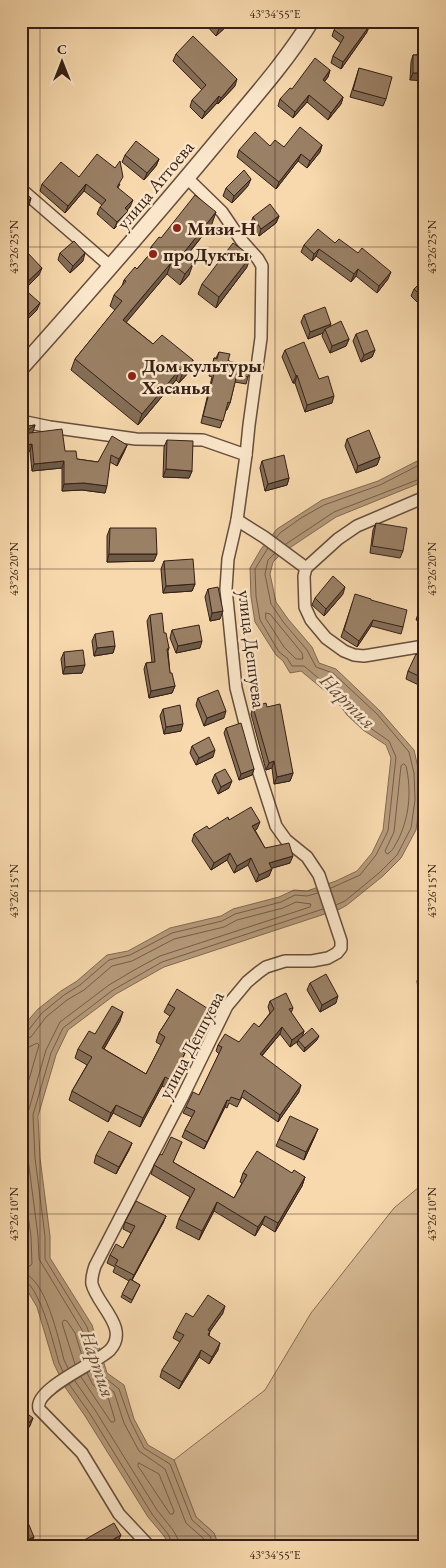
<svg xmlns="http://www.w3.org/2000/svg" width="446" height="1568" viewBox="0 0 446 1568" font-family="'EB Garamond',serif">
	<style>
		.green { fill: #d6b993; stroke: #866c54 }
		.water { fill: #b59a7a; stroke: #826952 }
		.lines { fill: none; stroke-linecap: round; stroke-linejoin: round }
		.shore { stroke: #765c48; stroke-width: 1 }
		.minor-casing { stroke: #664e3c; stroke-width: 14 }
		.tertiary-casing { stroke: #664e3c; stroke-width: 18 }
		.minor { stroke: #fae6ca; stroke-width: 11 }
		.tertiary { stroke: #fae6ca; stroke-width: 15 }
		.wall { fill: #846e57; stroke: #361f16 }
		.shaded-wall { fill: #6c5a47; stroke: #361f16 }
		.building { fill: #9a8065; stroke: #361f16 }
		.ticks { fill: none; stroke: #361f16; stroke-width: 1; stroke-opacity: 0.45 }
		.poi-dot { fill: #8f2418; stroke: #fae6ca; stroke-width: 2 }
		.labels { text-anchor: middle; dominant-baseline: central; stroke-width: 5; stroke-linejoin: round; paint-order: stroke }
		.street-label { font-size: 19px; fill: #361f16; stroke: #fae6ca }
		.poi-label { font-size: 19px; font-weight: bold; fill: #361f16; stroke: #fae6ca; text-anchor: start }
		.water-label { font-size: 20px; font-style: italic; fill: #624a39; stroke: #fae6ca }
		.neatline { fill: none; stroke: #361f16; stroke-width: 2 }
		.ticks-label { font-size: 12px; text-anchor: middle; fill: #361f16 }
	</style>
	<rect width="100%" height="100%" fill="#f7d9ad"/>
	<filter id="stains"><feTurbulence type="fractalNoise" baseFrequency=".004" numOctaves="4"/><feColorMatrix values="0 0 0 0 .2 0 0 0 0 .09 0 0 0 0 .02 0 0 0 .5 -.17"/></filter>
	<radialGradient id="worn" r=".72"><stop offset=".6" stop-color="#630" stop-opacity="0"/><stop offset="1" stop-color="#630" stop-opacity=".3"/></radialGradient>
	<path class="green" d="M 425,1182 L 425,1547 L 219,1547 L 214,1533 L 196,1517 L 174,1460 L 265,1390 L 311,1313 L 394,1208 Z"/>
	<path class="water" d="M 425,457 L 425,481 L 336,517 L 282,553 L 273,562 L 270,574 L 276,602 L 288,619 L 312,647 L 319,663 L 336,669 L 380,711 L 414,750 L 419,772 L 420,800 L 416,830 L 401,858 L 383,876 L 347,905 L 340,909 L 164,967 L 116,994 L 68,1030 L 56,1055 L 38,1116 L 40,1158 L 50,1236 L 50,1258 L 92,1325 L 107,1373 L 124,1385 L 134,1419 L 148,1445 L 174,1460 L 196,1517 L 214,1533 L 219,1547 L 170,1547 L 164,1536 L 148,1517 L 85,1416 L 65,1387 L 54,1364 L 37,1307 L 21,1280 L 21,1039 L 24,1025 L 38,1009 L 61,991 L 77,981 L 107,955 L 128,951 L 170,928 L 221,916 L 233,909 L 279,897 L 294,890 L 307,891 L 336,881 L 357,871 L 372,853 L 383,830 L 391,758 L 386,745 L 363,730 L 347,715 L 336,700 L 301,671 L 290,673 L 283,661 L 276,655 L 255,622 L 251,597 L 250,568 L 261,549 L 277,529 L 322,500 L 378,481 Z"/>
	<g class="lines">
		<g class="shore">
			<path d="M 276,538 L 280,533 L 301,518 L 324,505 L 380,485 L 425,462"/>
			<path d="M 286,544 L 334,512 L 425,477"/>
			<path d="M 268,548 L 255,569 L 256,596 L 260,620 L 279,652 L 287,658 L 292,666 L 304,666 L 323,682 L 366,725 L 389,741 L 396,757 L 388,831 L 376,855 L 360,875 L 331,888"/>
			<path d="M 275,553 L 268,560 L 265,574 L 271,604 L 284,623 L 307,650 L 316,667 L 333,673 L 377,714 L 409,752 L 414,773 L 415,800 L 411,828 L 397,855 L 379,873 L 345,901 L 336,905"/>
			<path d="M 266,613 L 270,614 L 302,653 L 303,659 L 296,659 L 284,647 L 266,619 Z"/>
			<path d="M 404,764 L 406,766 C 412,792 409,819 397,842 C 394,847 392,852 387,854 L 385,851 L 394,832 L 401,766 Z"/>
			<path d="M 21,1034 L 27,1032 L 42,1013 L 64,995 L 80,985 L 109,960 L 130,955 L 172,933 L 222,921 L 235,914 L 281,902 L 295,895 L 307,896 L 318,893"/>
			<path d="M 21,1040 L 31,1037 L 46,1017 L 67,1000 L 84,990 L 112,966 L 132,961 L 174,939 L 224,927 L 237,920 L 283,908 L 296,902 L 311,904 L 310,907 L 160,956 L 136,969 L 109,985 L 60,1022 L 46,1050 L 27,1116 L 28,1159 L 38,1236 L 39,1259 L 82,1330 L 90,1356"/>
			<path d="M 21,1048 L 29,1047 L 37,1043 L 39,1045 L 21,1107"/>
			<path d="M 21,1163 L 31,1237 L 32,1264 L 30,1266 L 21,1265"/>
			<path d="M 21,1273 C 45,1274 59,1341 64,1360 L 68,1368"/>
			<path d="M 21,1279 C 39,1281 54,1346 59,1363 L 63,1372"/>
			<path d="M 95,1352 L 87,1327 L 45,1259 L 45,1236 L 35,1158 L 33,1115 L 51,1053 L 63,1028 L 113,990 L 162,962 L 323,909"/>
			<path d="M 75,1364 L 62,1323 L 64,1320 L 67,1321 L 75,1333 L 83,1359"/>
			<path d="M 100,1366 L 103,1376 L 119,1389 L 130,1420 L 144,1448 L 170,1464 L 192,1520 L 210,1536 L 214,1547"/>
			<path d="M 94,1369 L 99,1380 L 114,1392 L 124,1423 L 139,1451 L 165,1469 L 186,1523 L 204,1539 L 207,1547"/>
			<path d="M 81,1377 L 111,1422 L 114,1422 L 115,1420 L 108,1397 L 93,1385 L 87,1373"/>
			<path d="M 75,1381 L 95,1410 L 157,1510 L 173,1530 L 179,1541 L 180,1547"/>
			<path d="M 69,1384 L 90,1414 L 152,1514 L 168,1534 L 174,1547"/>
			<path d="M 139,1463 L 159,1474 L 174,1511 L 173,1514 L 170,1514 L 138,1466 Z"/>
		</g>
		<defs>
			<g id="minor">
				<path d="M 187,178 L 222,212 L 241,240 L 258,259 L 262,266 L 261,338 L 249,425 L 246,455"/>
				<path d="M 21,189 L 111,267"/>
				<path d="M 21,421 L 50,427 L 136,439 L 203,440 L 246,455 L 237,520 L 228,559 L 226,589 L 236,688 L 252,751 L 276,826 L 286,840 L 307,857 L 319,875 L 341,941 L 341,948 L 337,953 L 328,958 L 312,961 L 285,961 L 266,967 L 259,972 L 247,982 L 227,1006 L 182,1098 L 95,1266 C 93,1272 91,1278 92,1284 C 97,1305 130,1328 110,1350 C 97,1363 33,1389 39,1409 L 82,1453 L 119,1514 L 150,1547"/>
				<path d="M 425,497 L 357,526 L 338,539 L 306,568 L 304,576 L 305,607 L 311,620 L 326,638 L 344,651 L 354,655 L 364,656 L 418,647 L 425,648"/>
				<path d="M 237,520 L 264,537 L 306,568"/>
			</g>
			<path id="tertiary" d="M 21,368 C 87,294 152,220 215,144 C 248,104 284,65 311,21"/>
		</defs>
		<use href="#minor" class="minor-casing"/>
		<use href="#tertiary" class="tertiary-casing"/>
		<use href="#minor" class="minor"/>
		<use href="#tertiary" class="tertiary"/>
	</g>
	<g class="wall">
		<path d="M 206,21 L 230,21 L 229,24 L 216,36 L 205,24 Z"/>
		<path d="M 334,30 L 367,32 L 341,69 L 331,63 L 333,56 L 341,43 L 332,36 Z"/>
		<path d="M 419,48 L 425,48 L 410,80 L 411,62 L 413,55 L 417,55 Z"/>
		<path d="M 176,54 L 235,86 L 218,104 L 217,103 L 202,119 L 190,107 L 192,100 L 202,90 L 173,61 Z"/>
		<path d="M 359,68 L 386,99 L 383,106 L 350,97 Z"/>
		<path d="M 330,70 L 328,77 L 324,82 L 343,97 L 341,104 L 328,120 L 307,102 L 293,118 L 278,106 L 280,99 Z"/>
		<path d="M 322,145 L 320,152 L 307,168 L 298,161 L 276,189 L 237,157 L 239,150 L 270,146 L 284,147 Z"/>
		<path d="M 125,155 L 159,159 L 156,166 L 144,180 L 122,162 Z"/>
		<path d="M 79,177 L 120,184 L 118,188 L 130,207 L 127,210 L 125,218 L 114,229 L 97,214 L 100,207 L 102,205 L 84,191 L 65,213 L 40,191 L 42,184 Z"/>
		<path d="M 248,186 L 232,203 L 223,196 L 226,188 Z"/>
		<path d="M 279,216 L 276,223 L 259,236 L 250,225 L 253,217 Z"/>
		<path d="M 212,224 L 185,258 L 189,275 L 180,285 L 167,274 L 126,322 L 153,344 L 193,360 L 189,372 L 179,383 L 176,380 L 138,425 L 71,370 L 75,359 L 115,310 L 110,306 L 114,295 L 122,286 L 124,280 L 137,269 L 148,256 L 151,247 L 161,238 Z"/>
		<path d="M 335,243 L 388,279 L 377,293 L 356,276 L 351,282 L 316,256 L 312,261 L 301,252 L 304,245 Z"/>
		<path d="M 425,248 L 425,263 L 420,261 Z"/>
		<path d="M 60,253 L 83,261 L 70,273 L 58,260 Z"/>
		<path d="M 247,267 L 216,308 L 198,294 L 202,284 Z"/>
		<path d="M 425,279 L 425,305 L 422,307 L 411,296 L 414,289 Z"/>
		<path d="M 304,315 L 330,327 L 349,339 L 346,346 L 330,353 L 322,336 L 323,333 L 308,339 L 301,322 Z"/>
		<path d="M 356,334 L 375,350 L 372,357 L 361,362 L 353,341 Z"/>
		<path d="M 285,350 L 332,403 L 305,412 L 295,383 L 293,383 L 282,357 Z"/>
		<path d="M 219,352 L 248,377 L 246,384 L 235,382 L 230,403 L 227,410 L 226,410 L 220,428 L 201,423 L 212,377 L 209,376 L 212,365 L 214,358 L 216,358 Z"/>
		<path d="M 35,425 L 32,432 L 77,459 L 98,462 L 127,445 L 124,452 L 117,466 L 110,462 L 105,493 L 82,490 L 62,491 L 62,468 L 32,471 L 30,451 L 21,452 L 21,427 Z"/>
		<path d="M 347,439 L 380,457 L 377,465 L 356,473 L 345,446 Z"/>
		<path d="M 167,440 L 192,471 L 189,478 L 163,477 L 164,447 Z"/>
		<path d="M 262,461 L 289,478 L 287,485 L 265,491 L 260,468 Z"/>
		<path d="M 376,523 L 403,551 L 400,558 L 370,553 L 373,530 Z"/>
		<path d="M 110,528 L 154,561 L 107,562 L 107,536 Z"/>
		<path d="M 164,561 L 195,584 L 192,591 L 163,593 L 161,569 Z"/>
		<path d="M 208,589 L 220,619 L 210,621 L 205,597 Z"/>
		<path d="M 425,592 L 425,623 L 416,620 Z"/>
		<path d="M 343,594 L 324,616 L 312,605 L 315,598 Z"/>
		<path d="M 371,600 L 403,627 L 401,634 L 371,626 L 357,647 L 341,637 L 353,601 Z"/>
		<path d="M 150,615 L 164,633 L 169,648 L 168,651 L 170,673 L 175,686 L 172,693 L 149,698 L 144,669 L 146,663 L 152,662 L 147,621 Z"/>
		<path d="M 172,630 L 200,648 L 176,653 L 170,638 Z"/>
		<path d="M 95,634 L 115,646 L 113,653 L 94,656 L 92,641 Z"/>
		<path d="M 64,652 L 82,673 L 63,674 L 61,659 Z"/>
		<path d="M 425,659 L 425,682 L 423,687 L 406,679 L 408,671 Z"/>
		<path d="M 198,698 L 224,718 L 204,726 L 196,705 Z"/>
		<path d="M 253,707 L 293,773 L 290,781 L 274,784 L 272,768 L 266,770 L 251,714 Z"/>
		<path d="M 163,709 L 181,731 L 164,734 L 160,716 Z"/>
		<path d="M 226,728 L 254,769 L 252,775 L 239,780 L 224,733 Z"/>
		<path d="M 192,746 L 213,757 L 196,765 L 190,753 Z"/>
		<path d="M 215,774 L 229,788 L 218,794 L 212,781 Z"/>
		<path d="M 229,820 L 257,829 L 255,830 L 265,848 L 290,863 L 272,868 L 269,876 L 256,882 L 248,865 L 234,873 L 227,860 L 211,870 L 192,841 L 194,834 L 209,829 Z"/>
		<path d="M 425,973 L 425,996 L 419,997 L 417,981 L 420,974 Z"/>
		<path d="M 310,983 L 336,1003 L 320,1012 L 307,990 Z"/>
		<path d="M 270,1001 L 293,1008 L 291,1013 L 304,1031 L 302,1036 L 317,1040 L 304,1052 L 297,1044 L 298,1041 L 290,1047 L 280,1034 L 262,1056 L 299,1092 L 278,1122 L 242,1097 L 237,1107 L 229,1103 L 227,1108 L 225,1107 L 204,1149 L 182,1137 L 185,1130 L 192,1117 L 183,1113 L 186,1107 L 199,1095 L 219,1054 L 216,1051 L 218,1045 L 239,1042 L 259,1027 L 270,1013 L 268,1007 Z"/>
		<path d="M 168,1004 L 210,1010 L 206,1019 L 184,1053 L 181,1062 L 168,1089 L 162,1086 L 140,1127 L 113,1113 L 108,1122 L 69,1100 L 72,1091 L 87,1065 L 75,1058 L 78,1049 L 95,1034 L 120,1021 L 104,1049 L 146,1074 L 161,1045 L 156,1042 L 159,1033 L 170,1016 L 164,1012 Z"/>
		<path d="M 315,1136 L 304,1160 L 276,1146 L 279,1139 Z"/>
		<path d="M 182,1142 L 173,1162 L 234,1198 L 242,1183 L 240,1182 L 243,1173 L 292,1173 L 305,1177 L 302,1186 L 275,1232 L 262,1224 L 255,1236 L 214,1211 L 199,1240 L 176,1228 L 179,1219 L 190,1197 L 151,1174 L 154,1165 L 162,1155 Z"/>
		<path d="M 132,1143 L 129,1150 L 116,1174 L 94,1163 L 96,1155 Z"/>
		<path d="M 166,1216 L 163,1223 L 132,1280 L 140,1285 L 131,1303 L 121,1297 L 129,1281 L 113,1272 L 115,1267 L 107,1263 L 110,1255 L 123,1248 L 131,1233 L 123,1229 L 125,1222 Z"/>
		<path d="M 223,1313 L 210,1331 L 209,1336 L 218,1350 L 209,1364 L 199,1357 L 179,1389 L 160,1377 L 162,1370 L 180,1342 L 173,1338 L 176,1331 L 193,1317 Z"/>
	</g>
	<g class="shaded-wall">
		<path d="M 227,21 L 230,21 L 229,24 L 216,36 L 219,29 Z"/>
		<path d="M 370,25 L 367,32 L 341,69 L 343,62 Z"/>
		<path d="M 330,70 L 328,77 L 320,87 L 323,80 Z"/>
		<path d="M 413,73 L 425,73 L 425,81 L 410,80 Z"/>
		<path d="M 237,79 L 235,86 L 218,104 L 221,98 Z"/>
		<path d="M 309,95 L 307,102 L 293,118 L 295,112 Z"/>
		<path d="M 219,96 L 217,103 L 202,119 L 205,112 Z"/>
		<path d="M 343,97 L 341,104 L 328,120 L 331,113 Z"/>
		<path d="M 322,145 L 320,152 L 307,168 L 310,161 Z"/>
		<path d="M 301,154 L 298,161 L 276,189 L 279,182 Z"/>
		<path d="M 159,159 L 156,166 L 144,180 L 147,173 Z"/>
		<path d="M 251,179 L 248,186 L 232,203 L 234,196 Z"/>
		<path d="M 86,184 L 84,191 L 65,213 L 68,206 Z"/>
		<path d="M 31,198 L 29,206 L 21,214 L 21,210 Z"/>
		<path d="M 133,200 L 130,207 L 123,215 L 125,208 Z"/>
		<path d="M 128,211 L 125,218 L 114,229 L 117,222 Z"/>
		<path d="M 216,212 L 212,224 L 178,266 L 182,255 Z"/>
		<path d="M 279,216 L 276,223 L 259,236 L 261,229 Z"/>
		<path d="M 319,249 L 316,256 L 312,261 L 314,254 Z"/>
		<path d="M 85,253 L 83,261 L 70,273 L 73,266 Z"/>
		<path d="M 251,256 L 247,267 L 216,308 L 219,297 Z"/>
		<path d="M 171,263 L 167,274 L 119,331 L 123,320 Z"/>
		<path d="M 193,264 L 189,275 L 180,285 L 185,274 Z"/>
		<path d="M 42,268 L 39,275 L 21,293 L 22,287 Z"/>
		<path d="M 358,269 L 356,276 L 351,282 L 354,274 Z"/>
		<path d="M 391,272 L 388,279 L 377,293 L 379,286 Z"/>
		<path d="M 40,303 L 37,310 L 21,326 L 21,322 Z"/>
		<path d="M 331,324 L 328,331 L 325,329 L 323,333 L 308,339 L 310,332 Z"/>
		<path d="M 349,339 L 346,346 L 330,353 L 332,346 Z"/>
		<path d="M 375,350 L 372,357 L 361,362 L 364,355 Z"/>
		<path d="M 193,360 L 189,372 L 179,383 L 183,372 Z"/>
		<path d="M 180,369 L 176,380 L 138,425 L 142,414 Z"/>
		<path d="M 297,375 L 295,383 L 293,383 L 296,376 Z"/>
		<path d="M 334,396 L 332,403 L 305,412 L 307,405 Z"/>
		<path d="M 35,425 L 33,432 L 22,439 L 22,434 Z"/>
		<path d="M 32,444 L 30,451 L 21,452 L 23,446 Z"/>
		<path d="M 127,445 L 124,452 L 117,466 L 119,459 Z"/>
		<path d="M 380,457 L 377,465 L 356,473 L 358,466 Z"/>
		<path d="M 64,461 L 62,468 L 32,471 L 34,464 Z"/>
		<path d="M 166,469 L 192,471 L 189,478 L 163,477 Z"/>
		<path d="M 289,478 L 287,485 L 265,491 L 268,484 Z"/>
		<path d="M 84,483 L 107,486 L 105,493 L 82,490 L 62,491 L 64,484 Z"/>
		<path d="M 109,554 L 157,554 L 154,561 L 107,562 Z"/>
		<path d="M 195,584 L 192,591 L 163,593 L 166,586 Z"/>
		<path d="M 345,587 L 343,594 L 324,616 L 326,609 Z"/>
		<path d="M 223,611 L 220,619 L 210,621 L 212,613 Z"/>
		<path d="M 373,620 L 371,626 L 357,647 L 359,641 Z"/>
		<path d="M 202,641 L 200,648 L 176,653 L 178,646 Z"/>
		<path d="M 115,646 L 113,653 L 94,656 L 97,648 Z"/>
		<path d="M 85,665 L 82,673 L 63,674 L 65,667 Z"/>
		<path d="M 175,686 L 172,693 L 149,698 L 151,691 Z"/>
		<path d="M 226,711 L 224,718 L 204,726 L 207,718 Z"/>
		<path d="M 183,724 L 181,731 L 164,734 L 166,727 Z"/>
		<path d="M 215,750 L 213,757 L 196,765 L 199,758 Z"/>
		<path d="M 274,761 L 272,768 L 266,770 L 269,763 Z"/>
		<path d="M 254,769 L 252,775 L 239,780 L 241,774 Z"/>
		<path d="M 293,773 L 290,781 L 274,784 L 277,777 Z"/>
		<path d="M 232,781 L 229,788 L 218,794 L 221,787 Z"/>
		<path d="M 260,822 L 257,829 L 250,834 L 252,826 Z"/>
		<path d="M 230,853 L 227,860 L 211,870 L 214,863 Z"/>
		<path d="M 293,856 L 290,863 L 266,870 L 269,863 Z"/>
		<path d="M 251,858 L 248,865 L 234,873 L 237,866 Z"/>
		<path d="M 272,869 L 269,876 L 256,882 L 259,875 Z"/>
		<path d="M 425,989 L 425,996 L 419,997 L 422,990 Z"/>
		<path d="M 338,996 L 336,1003 L 320,1012 L 322,1005 Z"/>
		<path d="M 210,1010 L 206,1019 L 179,1061 L 182,1052 Z"/>
		<path d="M 123,1012 L 120,1021 L 99,1057 L 102,1048 Z"/>
		<path d="M 282,1027 L 280,1034 L 257,1061 L 260,1054 Z"/>
		<path d="M 304,1031 L 302,1038 L 290,1047 L 292,1040 Z"/>
		<path d="M 319,1036 L 317,1040 L 304,1052 L 305,1048 Z"/>
		<path d="M 185,1053 L 181,1062 L 168,1089 L 171,1080 Z"/>
		<path d="M 165,1077 L 162,1086 L 140,1127 L 143,1118 Z"/>
		<path d="M 301,1085 L 299,1092 L 278,1122 L 280,1115 Z"/>
		<path d="M 227,1100 L 225,1107 L 204,1149 L 207,1142 Z"/>
		<path d="M 116,1105 L 113,1113 L 108,1122 L 111,1113 Z"/>
		<path d="M 318,1129 L 315,1136 L 304,1160 L 306,1152 Z"/>
		<path d="M 132,1143 L 129,1150 L 116,1174 L 119,1167 Z"/>
		<path d="M 305,1177 L 302,1186 L 275,1232 L 278,1223 Z"/>
		<path d="M 217,1202 L 214,1211 L 199,1240 L 202,1231 Z"/>
		<path d="M 166,1216 L 163,1223 L 131,1282 L 134,1275 Z"/>
		<path d="M 265,1216 L 262,1224 L 255,1236 L 258,1227 Z"/>
		<path d="M 225,1306 L 223,1313 L 206,1337 L 208,1330 Z"/>
		<path d="M 220,1343 L 218,1350 L 209,1364 L 212,1357 Z"/>
		<path d="M 201,1350 L 199,1357 L 179,1389 L 182,1382 Z"/>
		<path d="M 33,1418 L 30,1426 L 21,1437 L 21,1432 Z"/>
		<path d="M 121,1535 L 118,1542 L 110,1547 L 99,1547 Z"/>
		<path d="M 34,1537 L 31,1545 L 26,1547 L 21,1547 L 21,1542 Z"/>
	</g>
	<g class="building">
		<path d="M 212,21 L 227,21 L 219,29 Z"/>
		<path d="M 340,21 L 342,21 L 345,23 L 347,21 L 364,21 L 370,25 L 343,62 L 333,56 L 344,37 L 334,30 Z"/>
		<path d="M 193,36 L 237,79 L 221,98 L 219,96 L 205,112 L 192,100 L 206,85 L 176,54 Z"/>
		<path d="M 419,48 L 425,48 L 425,73 L 413,73 L 413,55 L 419,55 Z"/>
		<path d="M 315,58 L 330,70 L 323,80 L 343,97 L 331,113 L 309,95 L 295,112 L 280,99 L 290,88 L 292,89 Z"/>
		<path d="M 359,68 L 392,77 L 386,99 L 353,90 Z"/>
		<path d="M 300,127 L 322,145 L 310,161 L 301,154 L 279,182 L 239,150 L 255,132 L 270,146 L 275,140 L 284,147 Z"/>
		<path d="M 136,141 L 159,159 L 147,173 L 125,155 Z"/>
		<path d="M 97,154 L 115,168 L 120,161 L 123,177 L 117,187 L 133,200 L 125,208 L 128,211 L 117,222 L 100,207 L 106,200 L 86,184 L 68,206 L 42,184 L 61,162 L 79,177 Z"/>
		<path d="M 244,170 L 251,179 L 234,196 L 226,188 Z"/>
		<path d="M 21,189 L 31,198 L 21,210 Z"/>
		<path d="M 195,195 L 216,212 L 182,255 L 193,264 L 185,274 L 171,263 L 123,320 L 153,344 L 162,335 L 193,360 L 183,372 L 180,369 L 142,414 L 75,359 L 122,301 L 114,295 L 126,281 L 124,280 L 135,267 L 137,269 L 154,249 L 151,247 L 159,237 L 161,238 Z"/>
		<path d="M 270,204 L 279,216 L 261,229 L 253,217 Z"/>
		<path d="M 318,229 L 335,243 L 339,239 L 358,253 L 362,248 L 391,272 L 379,286 L 358,269 L 354,274 L 319,249 L 314,254 L 304,245 Z"/>
		<path d="M 74,241 L 85,253 L 73,266 L 60,253 Z"/>
		<path d="M 233,243 L 251,256 L 219,297 L 202,284 Z"/>
		<path d="M 26,251 L 42,268 L 22,287 L 40,303 L 21,322 L 21,256 Z"/>
		<path d="M 424,279 L 425,279 L 425,300 L 414,289 Z"/>
		<path d="M 325,307 L 331,324 L 310,332 L 304,315 Z"/>
		<path d="M 341,321 L 349,339 L 332,346 L 325,329 Z"/>
		<path d="M 367,330 L 375,350 L 364,355 L 356,334 Z"/>
		<path d="M 304,342 L 319,379 L 328,376 L 334,396 L 307,405 L 297,375 L 296,376 L 285,350 Z"/>
		<path d="M 219,352 L 230,354 L 228,361 L 251,366 L 248,377 L 237,374 L 230,403 L 228,402 L 223,421 L 203,416 L 215,370 L 212,369 L 214,358 L 217,359 Z"/>
		<path d="M 35,425 L 22,434 L 62,429 L 65,451 L 76,451 L 77,459 L 98,462 L 112,436 L 127,445 L 119,459 L 111,455 L 107,486 L 84,483 L 64,484 L 64,461 L 34,464 L 32,444 L 23,446 L 21,434 L 21,427 Z"/>
		<path d="M 369,430 L 380,457 L 358,466 L 347,439 Z"/>
		<path d="M 167,440 L 193,441 L 192,471 L 166,469 Z"/>
		<path d="M 284,455 L 289,478 L 268,484 L 262,461 Z"/>
		<path d="M 376,523 L 407,528 L 403,551 L 372,546 Z"/>
		<path d="M 110,528 L 156,528 L 157,554 L 109,554 Z"/>
		<path d="M 193,559 L 195,584 L 166,586 L 164,561 Z"/>
		<path d="M 333,576 L 345,587 L 326,609 L 315,598 Z"/>
		<path d="M 218,587 L 223,611 L 212,613 L 208,589 Z"/>
		<path d="M 425,592 L 425,615 L 419,613 Z"/>
		<path d="M 355,594 L 371,599 L 371,600 L 407,610 L 403,627 L 373,620 L 359,641 L 344,630 Z"/>
		<path d="M 162,613 L 164,633 L 166,633 L 169,648 L 167,649 L 170,673 L 172,673 L 175,686 L 151,691 L 146,663 L 155,662 L 150,615 Z"/>
		<path d="M 199,625 L 202,641 L 178,646 L 172,630 Z"/>
		<path d="M 113,631 L 115,646 L 97,648 L 95,634 Z"/>
		<path d="M 83,650 L 85,665 L 65,667 L 64,652 Z"/>
		<path d="M 416,654 L 425,659 L 425,679 L 408,671 Z"/>
		<path d="M 218,690 L 226,711 L 207,718 L 198,698 Z"/>
		<path d="M 266,703 L 267,707 L 280,704 L 293,773 L 277,777 L 274,761 L 269,763 L 253,707 Z"/>
		<path d="M 180,705 L 183,724 L 166,727 L 163,709 Z"/>
		<path d="M 241,723 L 254,769 L 241,774 L 226,728 Z"/>
		<path d="M 209,737 L 215,750 L 199,758 L 192,746 Z"/>
		<path d="M 225,769 L 232,781 L 221,787 L 215,774 Z"/>
		<path d="M 251,807 L 260,822 L 252,826 L 265,848 L 289,843 L 293,856 L 269,863 L 272,869 L 259,875 L 251,858 L 237,866 L 230,853 L 214,863 L 194,834 L 207,826 L 209,829 L 228,817 L 229,820 Z"/>
		<path d="M 425,973 L 425,989 L 422,990 L 420,974 Z"/>
		<path d="M 326,974 L 338,996 L 322,1005 L 310,983 Z"/>
		<path d="M 177,989 L 210,1010 L 182,1052 L 185,1053 L 171,1080 L 165,1077 L 143,1118 L 116,1105 L 111,1113 L 72,1091 L 92,1057 L 78,1049 L 89,1031 L 95,1034 L 112,1006 L 123,1012 L 102,1048 L 146,1074 L 165,1037 L 159,1033 L 175,1008 L 168,1004 Z"/>
		<path d="M 286,993 L 293,1008 L 289,1009 L 304,1031 L 292,1040 L 282,1027 L 260,1054 L 301,1085 L 280,1115 L 244,1090 L 240,1100 L 231,1097 L 229,1101 L 227,1100 L 207,1142 L 185,1130 L 195,1111 L 186,1107 L 193,1092 L 199,1095 L 222,1047 L 218,1045 L 225,1034 L 239,1042 L 254,1023 L 259,1027 L 274,1009 L 270,1001 Z"/>
		<path d="M 312,1028 L 319,1036 L 305,1048 L 298,1040 Z"/>
		<path d="M 290,1116 L 318,1129 L 306,1152 L 279,1139 Z"/>
		<path d="M 109,1131 L 132,1143 L 119,1167 L 96,1155 Z"/>
		<path d="M 171,1137 L 182,1142 L 173,1162 L 234,1198 L 247,1175 L 243,1173 L 257,1151 L 292,1173 L 294,1170 L 305,1177 L 278,1223 L 265,1216 L 258,1227 L 217,1202 L 202,1231 L 179,1219 L 195,1189 L 154,1165 L 160,1154 L 162,1155 Z"/>
		<path d="M 136,1201 L 166,1216 L 134,1275 L 115,1265 L 118,1260 L 110,1255 L 116,1244 L 123,1248 L 135,1226 L 125,1222 Z"/>
		<path d="M 130,1279 L 140,1285 L 132,1300 L 122,1294 Z"/>
		<path d="M 208,1295 L 225,1306 L 208,1330 L 210,1331 L 208,1335 L 220,1343 L 212,1357 L 201,1350 L 182,1382 L 162,1370 L 184,1335 L 176,1331 L 186,1313 L 193,1317 Z"/>
		<path d="M 21,1409 L 33,1418 L 21,1432 Z"/>
		<path d="M 24,1513 L 34,1537 L 21,1542 L 21,1514 Z"/>
		<path d="M 114,1523 L 121,1535 L 99,1547 L 72,1547 Z"/>
	</g>
	<path class="ticks" d="M 40,21 L 40,1547M 275,21 L 275,1547M 21,247 L 425,247M 21,569 L 425,569M 21,891 L 425,891M 21,1214 L 425,1214M 21,1536 L 425,1536"/>
	<g class="poi-dot">
		<circle cx="177" cy="228" r="5"/>
		<circle cx="153" cy="254" r="5"/>
		<circle cx="132" cy="376" r="5"/>
	</g>
	<g class="labels">
		<g class="street-label">
			<text transform="translate(155 185) rotate(-50)">улица Аттоева</text>
			<text transform="translate(252 649) rotate(83)">улица Деппуева</text>
			<text transform="translate(191 1045) rotate(-62)">улица Деппуева</text>
		</g>
		<g class="poi-label">
			<text x="187" y="228">Мизи-Н</text>
			<text x="163" y="254">проДукты</text>
			<text x="142" y="365">Дом культуры<tspan x="142" dy="22">Хасанья</tspan></text>
		</g>
		<g class="water-label">
			<text transform="translate(348 701) rotate(45)">Нартия</text>
			<text transform="translate(98 1364) rotate(71)">Нартия</text>
		</g>
	</g>
	<rect width="446" height="1568" fill="none" stroke="#f7d9ad" stroke-width="55"/>
	<g transform="translate(62 62)" stroke="#fae6ca" stroke-width="4" paint-order="stroke">
	<path d="M0-4L9 19L0 12L-9 19Z" fill="#361f16"/>
	<text y="-8" font-size="14" font-weight="bold" text-anchor="middle" fill="#361f16">С</text>
	</g>
	<rect x="28" y="28" width="390" height="1512" class="neatline"/>
	<g class="ticks-label">
		<text x="275" y="18">43°34'55"E</text>
		<text transform="translate(14 247) rotate(-90)" y="4">43°26'25"N</text>
		<text transform="translate(432 247) rotate(-90)" y="4">43°26'25"N</text>
		<text transform="translate(14 569) rotate(-90)" y="4">43°26'20"N</text>
		<text transform="translate(432 569) rotate(-90)" y="4">43°26'20"N</text>
		<text transform="translate(14 891) rotate(-90)" y="4">43°26'15"N</text>
		<text transform="translate(432 891) rotate(-90)" y="4">43°26'15"N</text>
		<text transform="translate(14 1214) rotate(-90)" y="4">43°26'10"N</text>
		<text transform="translate(432 1214) rotate(-90)" y="4">43°26'10"N</text>
		<text x="275" y="1559">43°34'55"E</text>
	</g>
	<rect width="100%" height="100%" filter="url(#stains)"/>
	<rect width="100%" height="100%" fill="url(#worn)"/>
</svg>
